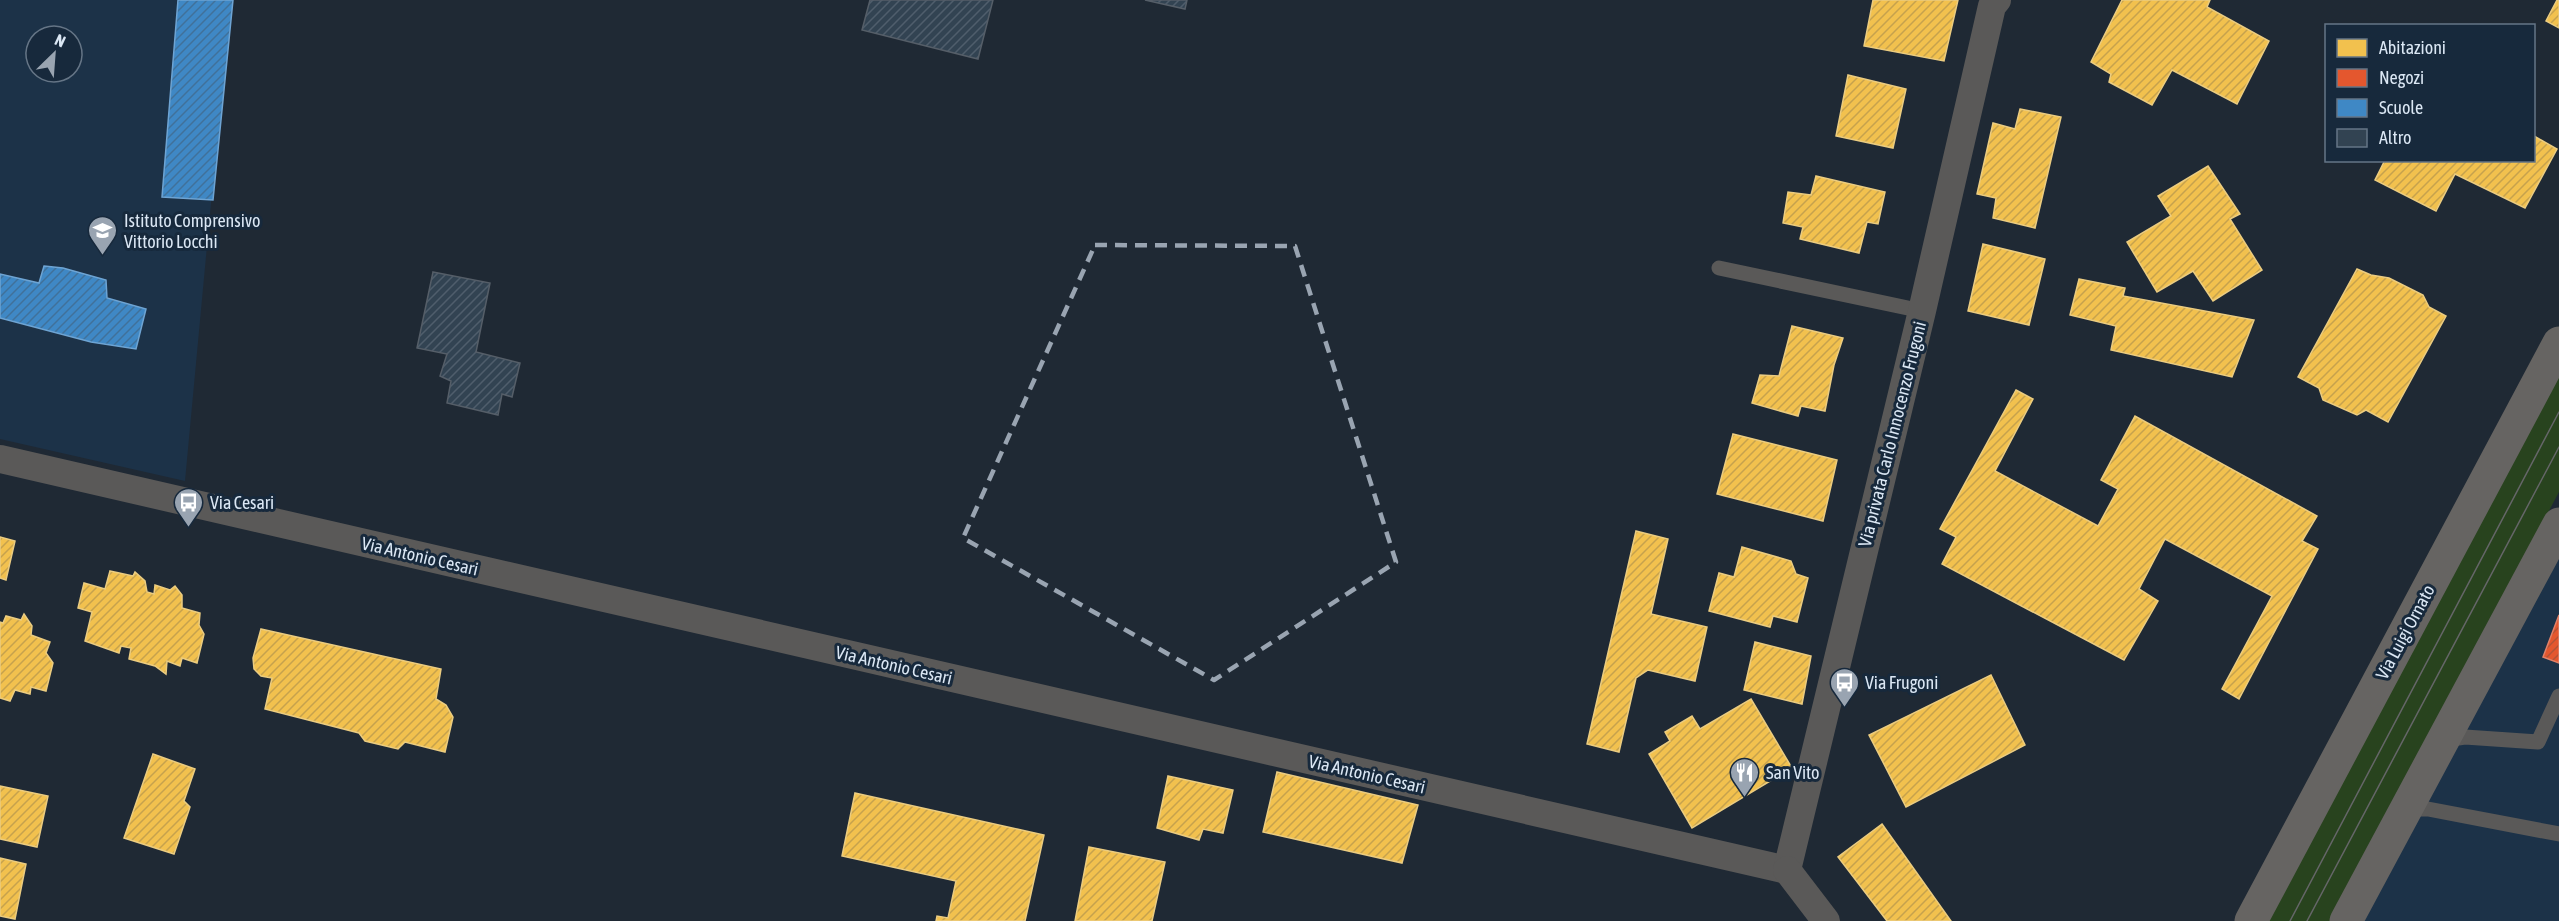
<svg xmlns="http://www.w3.org/2000/svg" width="2559" height="921" viewBox="0 0 2559 921" font-family="'Asap Condensed',sans-serif">
	<style>
		.built { fill: #1c3248; fill-rule: evenodd }
		.green { fill: #28431e }
		.homes { fill: url(#homes-hatch); stroke: #ebcc80; stroke-width: 1.5 }
		.shops { fill: url(#shops-hatch); stroke: #e18269; stroke-width: 1.5 }
		.schools { fill: url(#schools-hatch); stroke: #6ea4d3; stroke-width: 1.5 }
		.building { fill: url(#building-hatch); stroke: #555e68; stroke-width: 1.5 }
		.lines { fill: none; stroke-linecap: round; stroke-linejoin: round }
		.lane { stroke: #5a5958; stroke-width: 15 }
		.street { stroke: #5a5958; stroke-width: 28 }
		.secondary { stroke: #666462; stroke-width: 33 }
		.tram { stroke: #656668; stroke-width: 1.5 }
		.marked { fill: none; stroke: #99a4b1; stroke-width: 4.5; stroke-dasharray: 12 8; stroke-linejoin: round }
		.labels { text-anchor: middle; dominant-baseline: central; stroke-width: 6; stroke-linejoin: round; paint-order: stroke }
		.poi-label { font-size: 18px; fill: #dbe7f4; stroke: #17293c; text-anchor: start }
		.street-label { font-size: 18px; fill: #dbe7f4; stroke: #17293c }
	</style>
	<defs>
		<pattern id="homes-hatch" width="6" height="6" patternUnits="userSpaceOnUse" patternTransform="scale(1.5)"><rect width="6" height="6" fill="#f2c14e"/><path d="M-1 1l2-2M0 6l6-6M5 7l2-2" fill="none" stroke="#c6a24d"/></pattern>
		<pattern id="shops-hatch" width="6" height="6" patternUnits="userSpaceOnUse" patternTransform="scale(1.5)"><rect width="6" height="6" fill="#e4572e"/><path d="M-1 1l2-2M0 6l6-6M5 7l2-2" fill="none" stroke="#b35236"/></pattern>
		<pattern id="schools-hatch" width="6" height="6" patternUnits="userSpaceOnUse" patternTransform="scale(1.5)"><rect width="6" height="6" fill="#3f88c5"/><path d="M-1 1l2-2M0 6l6-6M5 7l2-2" fill="none" stroke="#40719a"/></pattern>
		<pattern id="building-hatch" width="6" height="6" patternUnits="userSpaceOnUse" patternTransform="scale(1.5)"><rect width="6" height="6" fill="#324352"/><path d="M-1 1l2-2M0 6l6-6M5 7l2-2" fill="none" stroke="#4f5e6c"/></pattern>
	</defs>
	<rect width="100%" height="100%" fill="#1f2934"/>
	<g class="built">
		<path d="M 0,0 L 230,0 L 185,481 L 0,439 ZM 36,36 L 72,36 L 72,72 L 36,72 Z"/>
		<path d="M 2559,539 L 2559,921 L 2354,921 Z"/>
	</g>
	<path class="green" d="M 2559,370 L 2559,492 L 2331,921 L 2267,921 Z"/>
	<g class="homes">
		<path d="M 1873,0 L 1958,0 L 1944,61 L 1864,46 Z"/>
		<path d="M 2122,0 L 2210,0 L 2207,7 L 2269,41 L 2237,104 L 2172,70 L 2152,105 L 2109,82 L 2111,74 L 2091,62 Z"/>
		<path d="M 2557,0 L 2559,0 L 2559,28 L 2546,21 Z"/>
		<path d="M 1848,75 L 1906,89 L 1893,148 L 1836,136 Z"/>
		<path d="M 2020,109 L 2061,117 L 2035,228 L 1993,218 L 1996,198 L 1977,194 L 1993,123 L 2015,129 Z"/>
		<path d="M 2534,136 L 2557,149 L 2525,208 L 2455,174 L 2436,211 L 2375,180 L 2385,160 L 2534,160 Z"/>
		<path d="M 2208,166 L 2240,214 L 2230,219 L 2262,270 L 2213,301 L 2193,271 L 2157,292 L 2127,242 L 2171,216 L 2158,196 Z"/>
		<path d="M 1816,176 L 1885,192 L 1878,224 L 1867,222 L 1859,253 L 1800,239 L 1803,227 L 1783,223 L 1788,192 L 1811,195 Z"/>
		<path d="M 1983,244 L 2045,259 L 2029,325 L 1968,311 Z"/>
		<path d="M 2357,269 L 2371,275 L 2389,278 L 2423,295 L 2429,307 L 2446,316 L 2388,422 L 2366,410 L 2357,415 L 2323,400 L 2319,388 L 2298,377 Z"/>
		<path d="M 2079,279 L 2125,288 L 2123,296 L 2254,320 L 2232,377 L 2111,350 L 2116,326 L 2070,315 Z"/>
		<path d="M 1792,326 L 1843,338 L 1834,365 L 1825,411 L 1801,406 L 1798,416 L 1752,403 L 1760,375 L 1779,376 Z"/>
		<path d="M 2016,390 L 2033,399 L 1995,471 L 2098,526 L 2118,489 L 2101,480 L 2135,416 L 2317,516 L 2302,541 L 2318,549 L 2239,699 L 2222,689 L 2272,596 L 2165,539 L 2139,589 L 2158,601 L 2124,660 L 1942,564 L 1956,537 L 1940,529 Z"/>
		<path d="M 1733,434 L 1837,460 L 1823,521 L 1717,494 Z"/>
		<path d="M 1636,531 L 1668,539 L 1651,614 L 1707,627 L 1695,681 L 1648,670 L 1636,678 L 1619,752 L 1587,744 Z"/>
		<path d="M 0,537 L 15,541 L 6,580 L 0,578 Z"/>
		<path d="M 1742,547 L 1791,561 L 1796,574 L 1808,578 L 1797,622 L 1773,616 L 1770,627 L 1709,611 L 1719,573 L 1734,577 Z"/>
		<path d="M 110,571 L 133,576 L 135,572 L 145,581 L 147,592 L 154,594 L 155,585 L 170,590 L 175,586 L 182,595 L 182,608 L 200,613 L 199,625 L 204,634 L 197,663 L 182,658 L 180,666 L 167,661 L 166,674 L 155,666 L 129,659 L 131,648 L 121,646 L 119,653 L 85,641 L 92,612 L 78,608 L 84,583 L 105,589 Z"/>
		<path d="M 24,614 L 32,626 L 31,635 L 50,642 L 46,653 L 53,663 L 46,691 L 31,687 L 30,694 L 15,690 L 10,701 L 0,698 L 0,622 L 3,623 L 6,616 L 21,620 Z"/>
		<path d="M 261,629 L 441,669 L 436,699 L 446,705 L 453,717 L 445,752 L 405,742 L 398,749 L 365,741 L 359,733 L 265,709 L 272,678 L 261,676 L 254,669 L 253,658 Z"/>
		<path d="M 1755,642 L 1811,656 L 1802,704 L 1744,690 Z"/>
		<path d="M 1991,675 L 2025,745 L 1906,807 L 1869,735 Z"/>
		<path d="M 1751,699 L 1792,768 L 1692,828 L 1649,754 L 1670,741 L 1665,732 L 1692,716 L 1700,729 Z"/>
		<path d="M 153,754 L 195,769 L 184,801 L 190,807 L 174,854 L 124,838 Z"/>
		<path d="M 1277,772 L 1418,805 L 1402,863 L 1263,832 Z"/>
		<path d="M 1168,776 L 1233,790 L 1223,833 L 1203,829 L 1199,840 L 1157,828 Z"/>
		<path d="M 0,786 L 48,796 L 37,847 L 0,839 Z"/>
		<path d="M 855,793 L 1044,835 L 1025,921 L 936,921 L 937,916 L 948,918 L 956,881 L 842,856 Z"/>
		<path d="M 1882,824 L 1951,921 L 1887,921 L 1838,857 Z"/>
		<path d="M 1089,847 L 1165,862 L 1152,921 L 1075,921 Z"/>
		<path d="M 0,858 L 26,864 L 15,919 L 0,916 Z"/>
	</g>
	<path class="shops" d="M 2559,615 L 2559,663 L 2543,657 Z"/>
	<g class="schools">
		<path d="M 178,0 L 233,0 L 213,200 L 162,197 Z"/>
		<path d="M 44,266 L 63,268 L 106,280 L 107,298 L 146,309 L 136,349 L 91,342 L 0,318 L 0,274 L 39,283 Z"/>
	</g>
	<g class="building">
		<path d="M 870,0 L 993,0 L 978,59 L 862,30 Z"/>
		<path d="M 1145,0 L 1187,0 L 1185,9 Z"/>
		<path d="M 433,272 L 490,283 L 476,352 L 520,363 L 512,397 L 502,394 L 498,415 L 447,403 L 451,381 L 440,376 L 447,354 L 417,348 Z"/>
	</g>
	<g class="lines">
		<g class="lane">
			<path d="M 1719,268 L 1922,311"/>
			<path d="M 2445,740 L 2465,737 L 2538,742 L 2559,696"/>
			<path d="M 2406,809 L 2428,809 L 2559,834"/>
		</g>
		<g class="street">
			<path d="M 0,459 L 1787,870"/>
			<path d="M 1787,870 L 1922,311 L 1992,6 L 1997,0"/>
			<path d="M 1787,870 L 1826,921"/>
		</g>
		<g class="secondary">
			<path d="M 2251,921 L 2559,343"/>
			<path d="M 2346,921 L 2559,524"/>
		</g>
		<g class="tram">
			<path d="M 2290,921 L 2559,412"/>
			<path d="M 2307,921 L 2559,447"/>
		</g>
	</g>
	<path class="marked" d="M 1095,245 L 1295,246 L 1396,562 L 1214,680 L 963,538 Z"/>
	<defs>
		<symbol id="school-pin" viewBox="-11 -11 22 30"><path d="M0 17L-7.5 6A9.5 9.5 0 1 1 7.5 6Z" fill="#99a4b1" stroke="#17293c"/><path d="M0-5L7-2L0 1L-7-2ZM-4 1L0 2.5L4 1V4Q0 6-4 4Z" fill="#fff"/></symbol>
		<symbol id="bus-pin" viewBox="-11 -11 22 30"><path d="M0 17L-7.5 6A9.5 9.5 0 1 1 7.5 6Z" fill="#99a4b1" stroke="#17293c"/><path d="M-5-6H5V4H4V6H2V4H-2V6H-4V4H-5ZM-3.5-4V0h7V-4ZM-3.5 1.2v1.5H-2V1.2ZM2 1.2v1.5H3.5V1.2Z" fill="#fff"/></symbol>
		<symbol id="restaurant-pin" viewBox="-11 -11 22 30"><path d="M0 17L-7.5 6A9.5 9.5 0 1 1 7.5 6Z" fill="#99a4b1" stroke="#17293c"/><path d="M-5-6h1v4h1v-4h1v4h1v-4h1v5L-1.5 .5V6h-2V.5L-5-1ZM5-6V6H3V1.5H1.5Q1.5-4 5-6Z" fill="#fff"/></symbol>
	</defs>
	<g fill-rule="evenodd">
		<use href="#school-pin" x="86" y="214" width="33" height="45"/>
		<use href="#bus-pin" x="172" y="486" width="33" height="45"/>
		<use href="#bus-pin" x="1828" y="666" width="33" height="45"/>
		<use href="#restaurant-pin" x="1728" y="756" width="33" height="45"/>
	</g>
	<g class="labels">
		<g class="poi-label">
			<text x="124" y="220">Istituto Comprensivo<tspan x="124" dy="21">Vittorio Locchi</tspan></text>
			<text x="210" y="502">Via Cesari</text>
			<text x="1865" y="682">Via Frugoni</text>
			<text x="1766" y="772">San Vito</text>
		</g>
		<g class="street-label">
			<text transform="translate(1892 434) rotate(-76)">Via privata Carlo Innocenzo Frugoni</text>
			<text transform="translate(420 556) rotate(13)">Via Antonio Cesari</text>
			<text transform="translate(2405 632) rotate(-62)">Via Luigi Ornato</text>
			<text transform="translate(894 665) rotate(13)">Via Antonio Cesari</text>
			<text transform="translate(1367 774) rotate(13)">Via Antonio Cesari</text>
		</g>
	</g>
	<rect x="2325" y="24" width="210" height="138" fill="#17293c" stroke="#657586" stroke-width="1.5"/>
	<rect x="2337" y="39" width="30" height="18" fill="#f2c14e" stroke="#657586" stroke-width="1.5"/>
	<text x="2379" y="54" font-size="18" fill="#dbe7f4">Abitazioni</text>
	<rect x="2337" y="69" width="30" height="18" fill="#e4572e" stroke="#657586" stroke-width="1.5"/>
	<text x="2379" y="84" font-size="18" fill="#dbe7f4">Negozi</text>
	<rect x="2337" y="99" width="30" height="18" fill="#3f88c5" stroke="#657586" stroke-width="1.5"/>
	<text x="2379" y="114" font-size="18" fill="#dbe7f4">Scuole</text>
	<rect x="2337" y="129" width="30" height="18" fill="#324352" stroke="#657586" stroke-width="1.5"/>
	<text x="2379" y="144" font-size="18" fill="#dbe7f4">Altro</text>
	<g transform="translate(54 54) rotate(25)"><circle r="28" fill="#17293c" stroke="#657586" stroke-width="1.5"/>
	<path d="M0-4.5L10 22L0 15L-10 22Z" fill="#99a4b1"/>
	<text y="-9" font-size="16" font-weight="bold" text-anchor="middle" fill="#dbe7f4">N</text>
	</g>
</svg>
